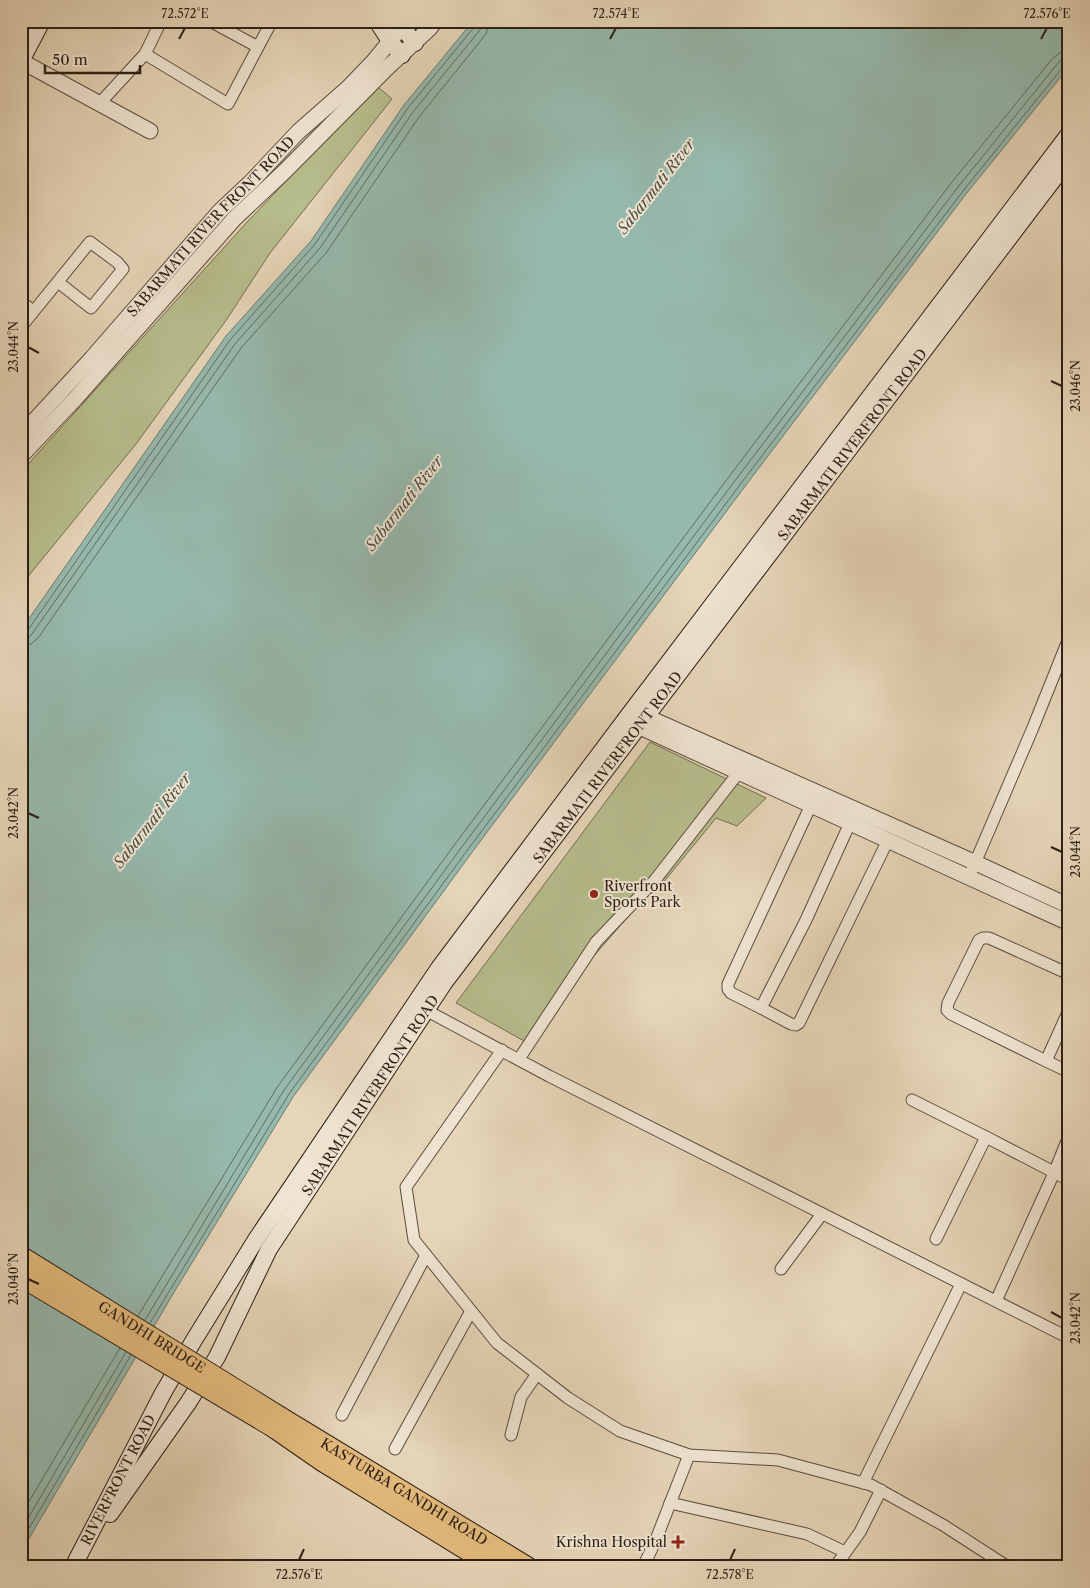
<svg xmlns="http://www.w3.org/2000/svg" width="1090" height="1588" viewBox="0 0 1090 1588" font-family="'Libre Caslon Text',serif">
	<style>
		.green { fill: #b7bd8d; stroke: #726e51 }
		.water { fill: #96b9ad; stroke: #6c7b70 }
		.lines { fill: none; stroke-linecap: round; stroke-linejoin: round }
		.shore { stroke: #626c61; stroke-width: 1 }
		.minor-casing { stroke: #5b4c3e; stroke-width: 13 }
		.tertiary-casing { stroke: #5b4c3e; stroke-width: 17 }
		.secondary-casing { stroke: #2d1f15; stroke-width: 18 }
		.primary-casing { stroke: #2d1f15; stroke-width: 21 }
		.minor { stroke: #efe4d1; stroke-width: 11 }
		.tertiary { stroke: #efe4d1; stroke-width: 15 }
		.secondary { stroke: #efe4d1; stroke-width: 16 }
		.primary { stroke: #e3ba7c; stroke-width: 19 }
		.primary-bridge-casing { stroke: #2d1f15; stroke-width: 21; stroke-linecap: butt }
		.primary-bridge { stroke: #e3ba7c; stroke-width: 19 }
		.ticks { fill: none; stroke: #2d1f15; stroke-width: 2 }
		.poi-dot { fill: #8f2418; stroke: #efe4d1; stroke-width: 2 }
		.labels { text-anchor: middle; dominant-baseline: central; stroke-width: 4; stroke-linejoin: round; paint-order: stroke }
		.street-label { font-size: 14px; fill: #2d1f15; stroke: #efe4d1 }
		.poi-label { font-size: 14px; fill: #2d1f15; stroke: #efe4d1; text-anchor: start }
		.water-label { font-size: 15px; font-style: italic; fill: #4c4d43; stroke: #efe4d1 }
		.neatline { fill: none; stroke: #2d1f15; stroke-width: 2 }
		.ticks-label { font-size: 12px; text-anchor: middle; fill: #2d1f15 }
	</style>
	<rect width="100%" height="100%" fill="#e6d5b8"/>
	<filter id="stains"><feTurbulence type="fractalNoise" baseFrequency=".004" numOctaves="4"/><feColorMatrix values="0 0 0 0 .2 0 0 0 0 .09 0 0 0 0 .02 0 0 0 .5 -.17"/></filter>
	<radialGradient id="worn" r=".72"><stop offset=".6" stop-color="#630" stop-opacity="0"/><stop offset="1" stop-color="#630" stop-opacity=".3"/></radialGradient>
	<g class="green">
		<path d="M 377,86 L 392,99 L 270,253 L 227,319 L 136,444 L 21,585 L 21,472 L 248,221 Z"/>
		<path d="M 650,742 L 766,798 L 737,826 L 716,818 L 662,884 L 639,904 L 593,957 L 533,1046 L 456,1003 Z"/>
	</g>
	<path class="water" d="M 473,21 L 1069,21 L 1069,67 L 966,194 L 743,489 L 473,851 L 293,1097 L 176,1289 L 21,1552 L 21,630 L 226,336 L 311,241 L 404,105 Z"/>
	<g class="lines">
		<g class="shore">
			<path d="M 21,632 L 28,630 L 230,340 L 315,244 L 408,108 L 475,26 L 476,21"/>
			<path d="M 21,639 L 28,638 L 32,634 L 235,344 L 320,248 L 413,112 L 480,30 L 483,21"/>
			<path d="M 21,646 L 31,644 L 38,638 L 241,348 L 326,253 L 419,117 L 486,34 L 490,21"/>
			<path d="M 138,1316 L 278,1086 L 458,840 L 728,478 L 952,182 L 1053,58 L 1061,52 L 1069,51"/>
			<path d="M 145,1320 L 284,1090 L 464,844 L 734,482 L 958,187 L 1058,63 L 1063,59 L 1069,58"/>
			<path d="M 150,1323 L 289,1094 L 469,848 L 739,486 L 963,191 L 1063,67 L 1069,65"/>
			<path d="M 21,1515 L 120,1348"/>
			<path d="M 21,1530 L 126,1352"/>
			<path d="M 21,1542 L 131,1355"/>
		</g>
		<defs>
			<g id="minor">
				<path d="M 161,21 L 145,54 L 228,104 L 258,47"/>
				<path d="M 210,21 L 258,47 L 272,21"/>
				<path d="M 100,103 L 145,54"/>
				<path d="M 21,302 L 33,311"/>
				<path d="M 21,327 L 90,242 L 117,262 L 123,269 L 91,308 L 58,282"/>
				<path d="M 850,823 L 806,920 L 761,1008 L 791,1024 L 796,1025 L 799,1023 L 888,840"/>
				<path d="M 969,877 L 1032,730 L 1069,638"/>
				<path d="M 1069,974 L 989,938 L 983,938 L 979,940 L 948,1003 L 947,1010 L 951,1014 L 1046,1061 L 1069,1010"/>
				<path d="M 420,1007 L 549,1076 L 1069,1338"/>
				<path d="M 761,1008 L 731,993 L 728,989 L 728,984 L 811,805"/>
				<path d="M 502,1050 L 406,1187 L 414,1240 L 497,1343 L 568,1398 L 620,1431 L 689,1455 L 778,1460 L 871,1485 L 943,1525 L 1008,1567"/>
				<path d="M 519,1059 L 596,942 L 655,880 L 739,772"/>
				<path d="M 1046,1061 L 1069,1072"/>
				<path d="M 912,1100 L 986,1137"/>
				<path d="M 936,1239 L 986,1137 L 1069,1180"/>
				<path d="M 781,1269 L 822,1214"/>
				<path d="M 996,1301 L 1054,1173 L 1069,1136"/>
				<path d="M 342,1415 L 426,1255"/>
				<path d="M 511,1435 L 521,1397 L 537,1374"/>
				<path d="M 395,1449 L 471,1311"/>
				<path d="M 863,1483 L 961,1284"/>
				<path d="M 670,1503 L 807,1534 L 845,1552"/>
				<path d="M 643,1567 L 655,1542 L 689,1455"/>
				<path d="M 835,1567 L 860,1532 L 881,1490"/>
			</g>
			<g id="tertiary">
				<path d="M 21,61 L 150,131"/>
				<path id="s1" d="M 21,435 L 92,358 L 220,211 L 251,182 L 298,132 L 348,88 L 373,62 L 401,28 L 410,21"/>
				<path d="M 21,456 L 75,399 L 234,219 L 285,171 L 387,68 L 430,28 L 435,21"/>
				<path d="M 636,709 L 647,717 L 976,863 L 1069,906"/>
				<path d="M 629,722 L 1069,923"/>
			</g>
			<g id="secondary">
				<path d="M 377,21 L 391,43 L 402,55"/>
				<path d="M 397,21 L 415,43"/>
				<path d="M 21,61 L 42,21"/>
				<path id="s2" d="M 110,1514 L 188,1403 L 217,1357 L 269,1249 L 444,983 L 1069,159"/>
				<path id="s3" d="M 73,1567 L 163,1393 L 194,1340 L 257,1238 L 439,968 L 625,720 L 1069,134"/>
			</g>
			<g id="primary">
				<path id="s4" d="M 281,1417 L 528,1567"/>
				<path d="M 274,1428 L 323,1462 L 494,1567"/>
			</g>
		</defs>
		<use href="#minor" class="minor-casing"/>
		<use href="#tertiary" class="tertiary-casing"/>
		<use href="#secondary" class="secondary-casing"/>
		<use href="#primary" class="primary-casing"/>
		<use href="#minor" class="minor"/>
		<use href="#tertiary" class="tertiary"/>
		<use href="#secondary" class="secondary"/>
		<use href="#primary" class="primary"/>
		<defs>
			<g id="primary-bridge">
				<path id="s5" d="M 21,1256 L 281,1417"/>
				<path d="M 21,1277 L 274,1428"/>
			</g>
		</defs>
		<use href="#primary-bridge" class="primary-bridge-casing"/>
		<use href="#primary-bridge" class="primary-bridge"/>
	</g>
	<path class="ticks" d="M 179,39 L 185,28M 610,39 L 616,28M 1041,39 L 1047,28M 28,347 L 39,353M 1051,381 L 1062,386M 28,813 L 39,818M 1051,847 L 1062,852M 28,1279 L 39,1284M 1051,1312 L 1062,1318M 299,1560 L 304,1549M 730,1560 L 735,1549"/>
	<g class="poi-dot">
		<circle cx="594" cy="894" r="5"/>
		<path d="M675.5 1534.5h5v5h5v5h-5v5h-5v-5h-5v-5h5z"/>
	</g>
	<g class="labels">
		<g class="street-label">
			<text stroke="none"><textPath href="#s1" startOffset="282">SABARMATI RIVER FRONT ROAD</textPath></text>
			<text stroke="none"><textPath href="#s2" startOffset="1304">SABARMATI RIVERFRONT ROAD</textPath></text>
			<text stroke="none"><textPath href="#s2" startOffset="899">SABARMATI RIVERFRONT ROAD</textPath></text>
			<text stroke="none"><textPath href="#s2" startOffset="494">SABARMATI RIVERFRONT ROAD</textPath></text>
			<text stroke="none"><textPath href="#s5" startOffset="154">GANDHI BRIDGE</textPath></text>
			<text stroke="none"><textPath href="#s3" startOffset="98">RIVERFRONT ROAD</textPath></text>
			<text stroke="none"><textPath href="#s4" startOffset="144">KASTURBA GANDHI ROAD</textPath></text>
		</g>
		<g class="poi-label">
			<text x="604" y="886">Riverfront<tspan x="604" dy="16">Sports Park</tspan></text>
			<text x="667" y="1542" text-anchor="end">Krishna Hospital</text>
		</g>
		<g class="water-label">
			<text transform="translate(656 186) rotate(-52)">Sabarmati River</text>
			<text transform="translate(404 503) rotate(-52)">Sabarmati River</text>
			<text transform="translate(152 820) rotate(-52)">Sabarmati River</text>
		</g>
	</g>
	<rect width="1090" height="1588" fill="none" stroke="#e6d5b8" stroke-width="55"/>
	<path d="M45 65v8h95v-8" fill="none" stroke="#2d1f15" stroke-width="2.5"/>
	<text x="52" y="65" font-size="15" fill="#2d1f15" stroke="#efe4d1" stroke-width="4" paint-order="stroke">50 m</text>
	<rect x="28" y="28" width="1034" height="1532" class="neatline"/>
	<g class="ticks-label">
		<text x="185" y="18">72.572°E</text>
		<text x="616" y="18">72.574°E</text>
		<text x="1047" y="18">72.576°E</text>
		<text transform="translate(14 347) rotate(-90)" y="4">23.044°N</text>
		<text transform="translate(1076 386) rotate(-90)" y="4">23.046°N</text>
		<text transform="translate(14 813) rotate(-90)" y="4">23.042°N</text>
		<text transform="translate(1076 852) rotate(-90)" y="4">23.044°N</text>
		<text transform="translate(14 1279) rotate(-90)" y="4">23.040°N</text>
		<text transform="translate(1076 1318) rotate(-90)" y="4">23.042°N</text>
		<text x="299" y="1579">72.576°E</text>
		<text x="730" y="1579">72.578°E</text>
	</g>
	<rect width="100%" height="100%" filter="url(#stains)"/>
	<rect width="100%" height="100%" fill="url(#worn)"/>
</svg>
